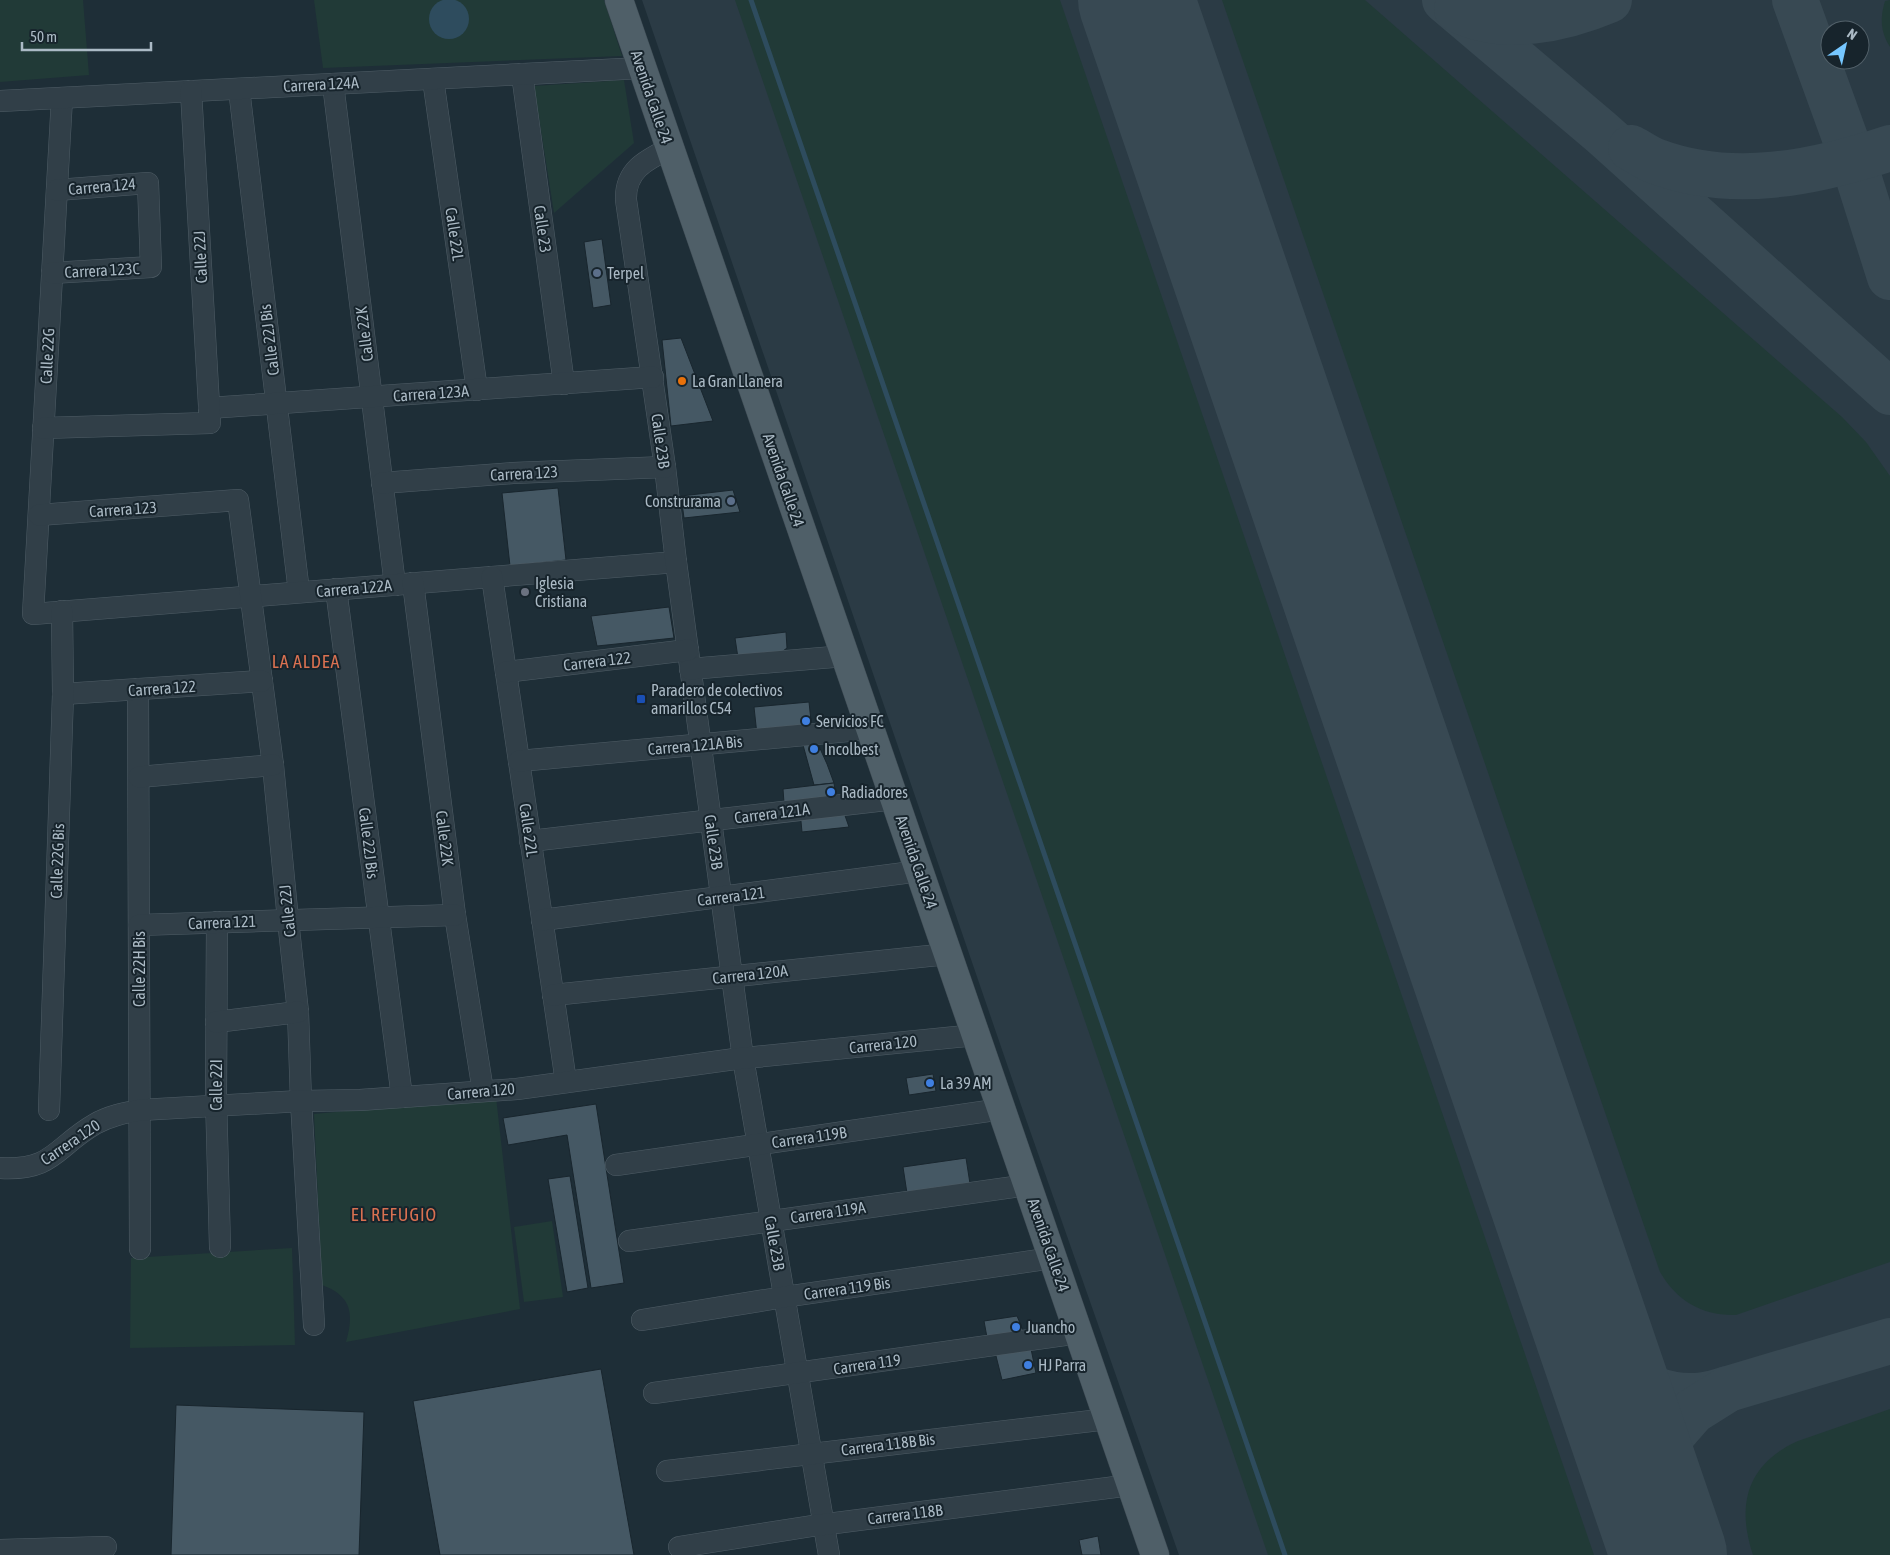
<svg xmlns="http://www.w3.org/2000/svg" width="1890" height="1555" viewBox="0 0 1890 1555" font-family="'Asap Condensed',sans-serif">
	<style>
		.airport { fill: #2b3b45; fill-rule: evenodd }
		.green { fill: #213a37 }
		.water { fill: #2e4c5e }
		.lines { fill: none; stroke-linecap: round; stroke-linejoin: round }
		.stream { stroke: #2e4c5e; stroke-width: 5 }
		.taxiway { stroke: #384953; stroke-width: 46 }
		.runway { stroke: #384953; stroke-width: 116 }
		.building { fill: #455864; stroke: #19262e }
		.minor-casing { stroke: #4f5d66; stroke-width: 22 }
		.major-casing { stroke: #3e4b54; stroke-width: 29 }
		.minor { stroke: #313f48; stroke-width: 21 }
		.major { stroke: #4f5f68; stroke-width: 28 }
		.service-dot { fill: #5c6f8a; stroke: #17242c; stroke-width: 2 }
		.food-dot { fill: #e8710a; stroke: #17242c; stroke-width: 2 }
		.worship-dot { fill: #6b7280; stroke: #17242c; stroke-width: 2 }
		.transit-dot { fill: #1a4fb4; stroke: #17242c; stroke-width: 2 }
		.shop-dot { fill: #3f7fe0; stroke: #17242c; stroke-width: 2 }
		.labels { text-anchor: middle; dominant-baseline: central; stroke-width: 4; stroke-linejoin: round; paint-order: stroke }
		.street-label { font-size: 16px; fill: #abbac5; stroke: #17242c }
		.poi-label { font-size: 16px; fill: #abbac5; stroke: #17242c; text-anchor: start }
		.neighbourhood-label { font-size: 18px; letter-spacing: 1px; fill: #da7151; stroke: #17242c }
	</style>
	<rect width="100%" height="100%" fill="#1e2e37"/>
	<path class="airport" d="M 642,0 L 1890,0 L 1890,1555 L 1179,1555 L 1021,1105 ZM 1830,30 L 1860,30 L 1860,60 L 1830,60 Z"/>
	<g class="green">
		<path d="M 0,0 L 83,0 L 89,75 L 0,82 Z"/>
		<path d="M 314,0 L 604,0 L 622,56 L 323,68 Z"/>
		<path d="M 735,0 L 1060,0 L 1594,1555 L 1268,1555 Z"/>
		<path d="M 1222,0 L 1365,0 L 1842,417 L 1866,442 L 1890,476 L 1890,1262 L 1736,1315 C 1702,1316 1677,1301 1660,1272 Z"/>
		<path d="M 1890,0 L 1890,47 C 1880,31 1880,18 1885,1 Z"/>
		<path d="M 624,80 L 634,143 L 554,213 L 534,86 Z"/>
		<path d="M 496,1097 L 520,1309 L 346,1342 C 354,1314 352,1296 322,1285 L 314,1114 Z"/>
		<path d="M 552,1221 L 563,1297 L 524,1302 L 514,1227 Z"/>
		<path d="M 292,1248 L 295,1345 L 130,1348 L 131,1258 Z"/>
		<path d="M 1890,1409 L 1890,1555 L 1753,1555 C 1736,1504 1747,1464 1798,1441 Z"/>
	</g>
	<circle class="water" cx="449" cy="19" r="20"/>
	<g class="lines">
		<path class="stream" d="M 751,0 L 1285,1555"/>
		<g class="taxiway">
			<path d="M 1445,0 L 1602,133 L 1890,392"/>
			<path d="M 1795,0 L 1853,160 L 1890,277"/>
			<path d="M 1457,9 C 1503,33 1564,19 1609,0"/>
			<path d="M 1631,148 C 1639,152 1647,158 1655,161 C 1732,190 1814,173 1890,148"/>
			<path d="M 1594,1337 C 1599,1346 1605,1359 1613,1366 C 1634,1384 1666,1397 1694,1396 C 1706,1396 1717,1392 1728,1389"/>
			<path d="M 1657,1522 L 1654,1476 L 1663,1451 L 1672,1435 L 1693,1411 L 1728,1389 L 1890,1341"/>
		</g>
		<path class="runway" d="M 1136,0 L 1669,1555"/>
	</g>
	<g class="building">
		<path d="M 602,239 L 611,305 L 593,308 L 584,242 Z"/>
		<path d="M 681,338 L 713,421 L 671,426 L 662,340 Z"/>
		<path d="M 558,488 L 566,560 L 510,566 L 502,493 Z"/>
		<path d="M 733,490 L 740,512 L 684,518 L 681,496 Z"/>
		<path d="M 669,607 L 674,638 L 597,646 L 591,616 Z"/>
		<path d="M 786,632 L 787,648 L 779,654 L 738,658 L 735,638 Z"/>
		<path d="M 809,702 L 812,730 L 757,735 L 754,707 Z"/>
		<path d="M 818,744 L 827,764 L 834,783 L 814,785 L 803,745 Z"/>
		<path d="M 834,783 L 836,797 L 784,803 L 783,789 Z"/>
		<path d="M 842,807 L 849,827 L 802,832 L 800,811 Z"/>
		<path d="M 933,1074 L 936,1091 L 909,1095 L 906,1078 Z"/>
		<path d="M 596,1104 L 624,1283 L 591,1288 L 567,1135 L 508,1145 L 503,1118 Z"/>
		<path d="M 966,1158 L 971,1190 L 908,1200 L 903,1167 Z"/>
		<path d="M 570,1176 L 588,1288 L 567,1292 L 548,1179 Z"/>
		<path d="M 1017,1316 L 1026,1337 L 988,1343 L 984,1321 Z"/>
		<path d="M 1030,1344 L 1036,1373 L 1002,1380 L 995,1352 Z"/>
		<path d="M 601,1369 L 634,1555 L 440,1555 L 413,1401 Z"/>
		<path d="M 176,1405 L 364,1412 L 359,1555 L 171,1555 Z"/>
		<path d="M 1098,1536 L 1101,1555 L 1082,1555 L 1079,1540 Z"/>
	</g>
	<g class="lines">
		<defs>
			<g id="minor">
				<path d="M 522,74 L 564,384"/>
				<path d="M 433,79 L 477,390"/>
				<path d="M 333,84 L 395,585"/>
				<path d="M 239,89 L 299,592"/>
				<path d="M 62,98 L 33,614 L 676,562"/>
				<path d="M 0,101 L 642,68"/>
				<path d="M 670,148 C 646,160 625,170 626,200 L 665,467 L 676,562 L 743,1058 L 829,1555"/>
				<path d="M 52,273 L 151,267 L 148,183 L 57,190"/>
				<path d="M 209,408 L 653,377"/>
				<path d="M 43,428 L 210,423 L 191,91"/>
				<path d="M 382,483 L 513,473 L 665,467"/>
				<path d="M 39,515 L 238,500 L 273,765 L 288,920 L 298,1012 L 301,1101 L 314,1325"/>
				<path d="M 492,577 L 566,1082"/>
				<path d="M 413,583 L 455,915 L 483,1091"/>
				<path d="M 336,589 L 402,1097"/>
				<path d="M 690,669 L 845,656"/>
				<path d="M 506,672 L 688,650"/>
				<path d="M 138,689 L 140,1249"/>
				<path d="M 63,694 L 262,681"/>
				<path d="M 519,761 L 870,729"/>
				<path d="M 139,777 L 273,765"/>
				<path d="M 530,841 L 895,799"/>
				<path d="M 542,920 L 920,871"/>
				<path d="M 217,922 L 216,1097 L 220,1247"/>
				<path d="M 139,925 L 455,915"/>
				<path d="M 553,995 L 948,954"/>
				<path d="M 216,1022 L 298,1012"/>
				<path d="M 49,1110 L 63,694 L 62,611"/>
				<path d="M 616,1165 L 1002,1109"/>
				<path d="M 0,1168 C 54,1171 55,1147 95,1124 C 109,1116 124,1113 140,1110 L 301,1101 L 360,1100 L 517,1089 L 735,1059 L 976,1035"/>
				<path d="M 629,1241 L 1028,1185"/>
				<path d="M 642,1320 L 784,1297 L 1053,1258"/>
				<path d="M 654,1393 L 1079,1333"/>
				<path d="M 667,1471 L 1108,1419"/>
				<path d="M 679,1547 L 812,1526 L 1131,1485"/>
				<path d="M 0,1550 L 106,1547"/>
			</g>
			<path id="major" d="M 619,0 L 1155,1555"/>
		</defs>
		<use href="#minor" class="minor-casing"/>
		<use href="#major" class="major-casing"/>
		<use href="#minor" class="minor"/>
		<use href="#major" class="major"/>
	</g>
	<g class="service-dot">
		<circle cx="597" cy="273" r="5"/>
		<circle cx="731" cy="501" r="5"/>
	</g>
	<circle class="food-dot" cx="682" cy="381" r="5"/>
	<circle class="worship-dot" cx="525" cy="592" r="5"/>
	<rect class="transit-dot" x="636" y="694" width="10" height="10" rx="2.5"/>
	<g class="shop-dot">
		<circle cx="806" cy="721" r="5"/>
		<circle cx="814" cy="749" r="5"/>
		<circle cx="831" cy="792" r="5"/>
		<circle cx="930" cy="1083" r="5"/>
		<circle cx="1016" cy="1327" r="5"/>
		<circle cx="1028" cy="1365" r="5"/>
	</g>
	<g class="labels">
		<g class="street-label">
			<text transform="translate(321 84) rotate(-3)">Carrera 124A</text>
			<text transform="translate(652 97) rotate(71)">Avenida Calle 24</text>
			<text transform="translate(102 186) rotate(-5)">Carrera 124</text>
			<text transform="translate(543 229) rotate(82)">Calle 23</text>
			<text transform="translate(455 234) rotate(82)">Calle 22L</text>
			<text transform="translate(200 257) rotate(-93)">Calle 22J</text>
			<text transform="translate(102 270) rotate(-3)">Carrera 123C</text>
			<text transform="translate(364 334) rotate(-97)">Calle 22K</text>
			<text transform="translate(269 340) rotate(-97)">Calle 22J Bis</text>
			<text transform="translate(47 356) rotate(-87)">Calle 22G</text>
			<text transform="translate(431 393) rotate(-4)">Carrera 123A</text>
			<text transform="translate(661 441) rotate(82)">Calle 23B</text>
			<text transform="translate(524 473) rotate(-3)">Carrera 123</text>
			<text transform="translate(784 480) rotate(71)">Avenida Calle 24</text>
			<text transform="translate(123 509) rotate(-4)">Carrera 123</text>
			<text transform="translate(354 588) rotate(-5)">Carrera 122A</text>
			<text transform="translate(597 661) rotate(-7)">Carrera 122</text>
			<text transform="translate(162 688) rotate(-4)">Carrera 122</text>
			<text transform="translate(695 745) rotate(-5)">Carrera 121A Bis</text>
			<text transform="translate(772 813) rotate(-7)">Carrera 121A</text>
			<text transform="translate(529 830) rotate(82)">Calle 22L</text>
			<text transform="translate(445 838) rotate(83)">Calle 22K</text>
			<text transform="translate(714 842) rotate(82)">Calle 23B</text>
			<text transform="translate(369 843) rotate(83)">Calle 22J Bis</text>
			<text transform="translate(57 861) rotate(-88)">Calle 22G Bis</text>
			<text transform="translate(917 862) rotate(71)">Avenida Calle 24</text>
			<text transform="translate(731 896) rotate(-7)">Carrera 121</text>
			<text transform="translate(287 911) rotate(-96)">Calle 22J</text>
			<text transform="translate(222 922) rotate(-2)">Carrera 121</text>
			<text transform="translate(139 969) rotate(-90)">Calle 22H Bis</text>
			<text transform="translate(750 974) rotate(-6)">Carrera 120A</text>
			<text transform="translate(883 1044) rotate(-6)">Carrera 120</text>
			<text transform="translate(216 1085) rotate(-90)">Calle 22I</text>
			<text transform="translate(481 1091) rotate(-5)">Carrera 120</text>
			<text transform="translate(809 1137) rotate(-8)">Carrera 119B</text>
			<text transform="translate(70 1142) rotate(-34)">Carrera 120</text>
			<text transform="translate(828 1212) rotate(-8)">Carrera 119A</text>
			<text transform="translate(775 1243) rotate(80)">Calle 23B</text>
			<text transform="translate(1049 1245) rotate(71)">Avenida Calle 24</text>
			<text transform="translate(847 1288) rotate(-8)">Carrera 119 Bis</text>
			<text transform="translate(867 1364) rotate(-8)">Carrera 119</text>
			<text transform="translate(888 1444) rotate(-7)">Carrera 118B Bis</text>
			<text transform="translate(905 1514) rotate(-7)">Carrera 118B</text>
		</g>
		<g class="poi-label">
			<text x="607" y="273">Terpel</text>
			<text x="692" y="381">La Gran Llanera</text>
			<text x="721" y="501" text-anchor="end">Construrama</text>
			<text x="535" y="583">Iglesia<tspan x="535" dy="18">Cristiana</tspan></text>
			<text x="651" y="690">Paradero de colectivos<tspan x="651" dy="18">amarillos C54</tspan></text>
			<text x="816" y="721">Servicios FC</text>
			<text x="824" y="749">Incolbest</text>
			<text x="841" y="792">Radiadores</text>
			<text x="940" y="1083">La 39 AM</text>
			<text x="1026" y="1327">Juancho</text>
			<text x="1038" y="1365">HJ Parra</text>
		</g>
		<g class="neighbourhood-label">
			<text x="306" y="661">LA ALDEA</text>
			<text x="394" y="1214">EL REFUGIO</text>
		</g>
	</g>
	<g transform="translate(1845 45) rotate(34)"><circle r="24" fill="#17242c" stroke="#526069"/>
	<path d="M0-4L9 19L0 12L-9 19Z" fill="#76c7ff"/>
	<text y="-8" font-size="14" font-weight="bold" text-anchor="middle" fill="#abbac5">N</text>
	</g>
	<path d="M22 42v8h129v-8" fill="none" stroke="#abbac5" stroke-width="2.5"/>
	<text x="30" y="42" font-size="15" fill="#abbac5" stroke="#17242c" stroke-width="4" paint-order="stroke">50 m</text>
</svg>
